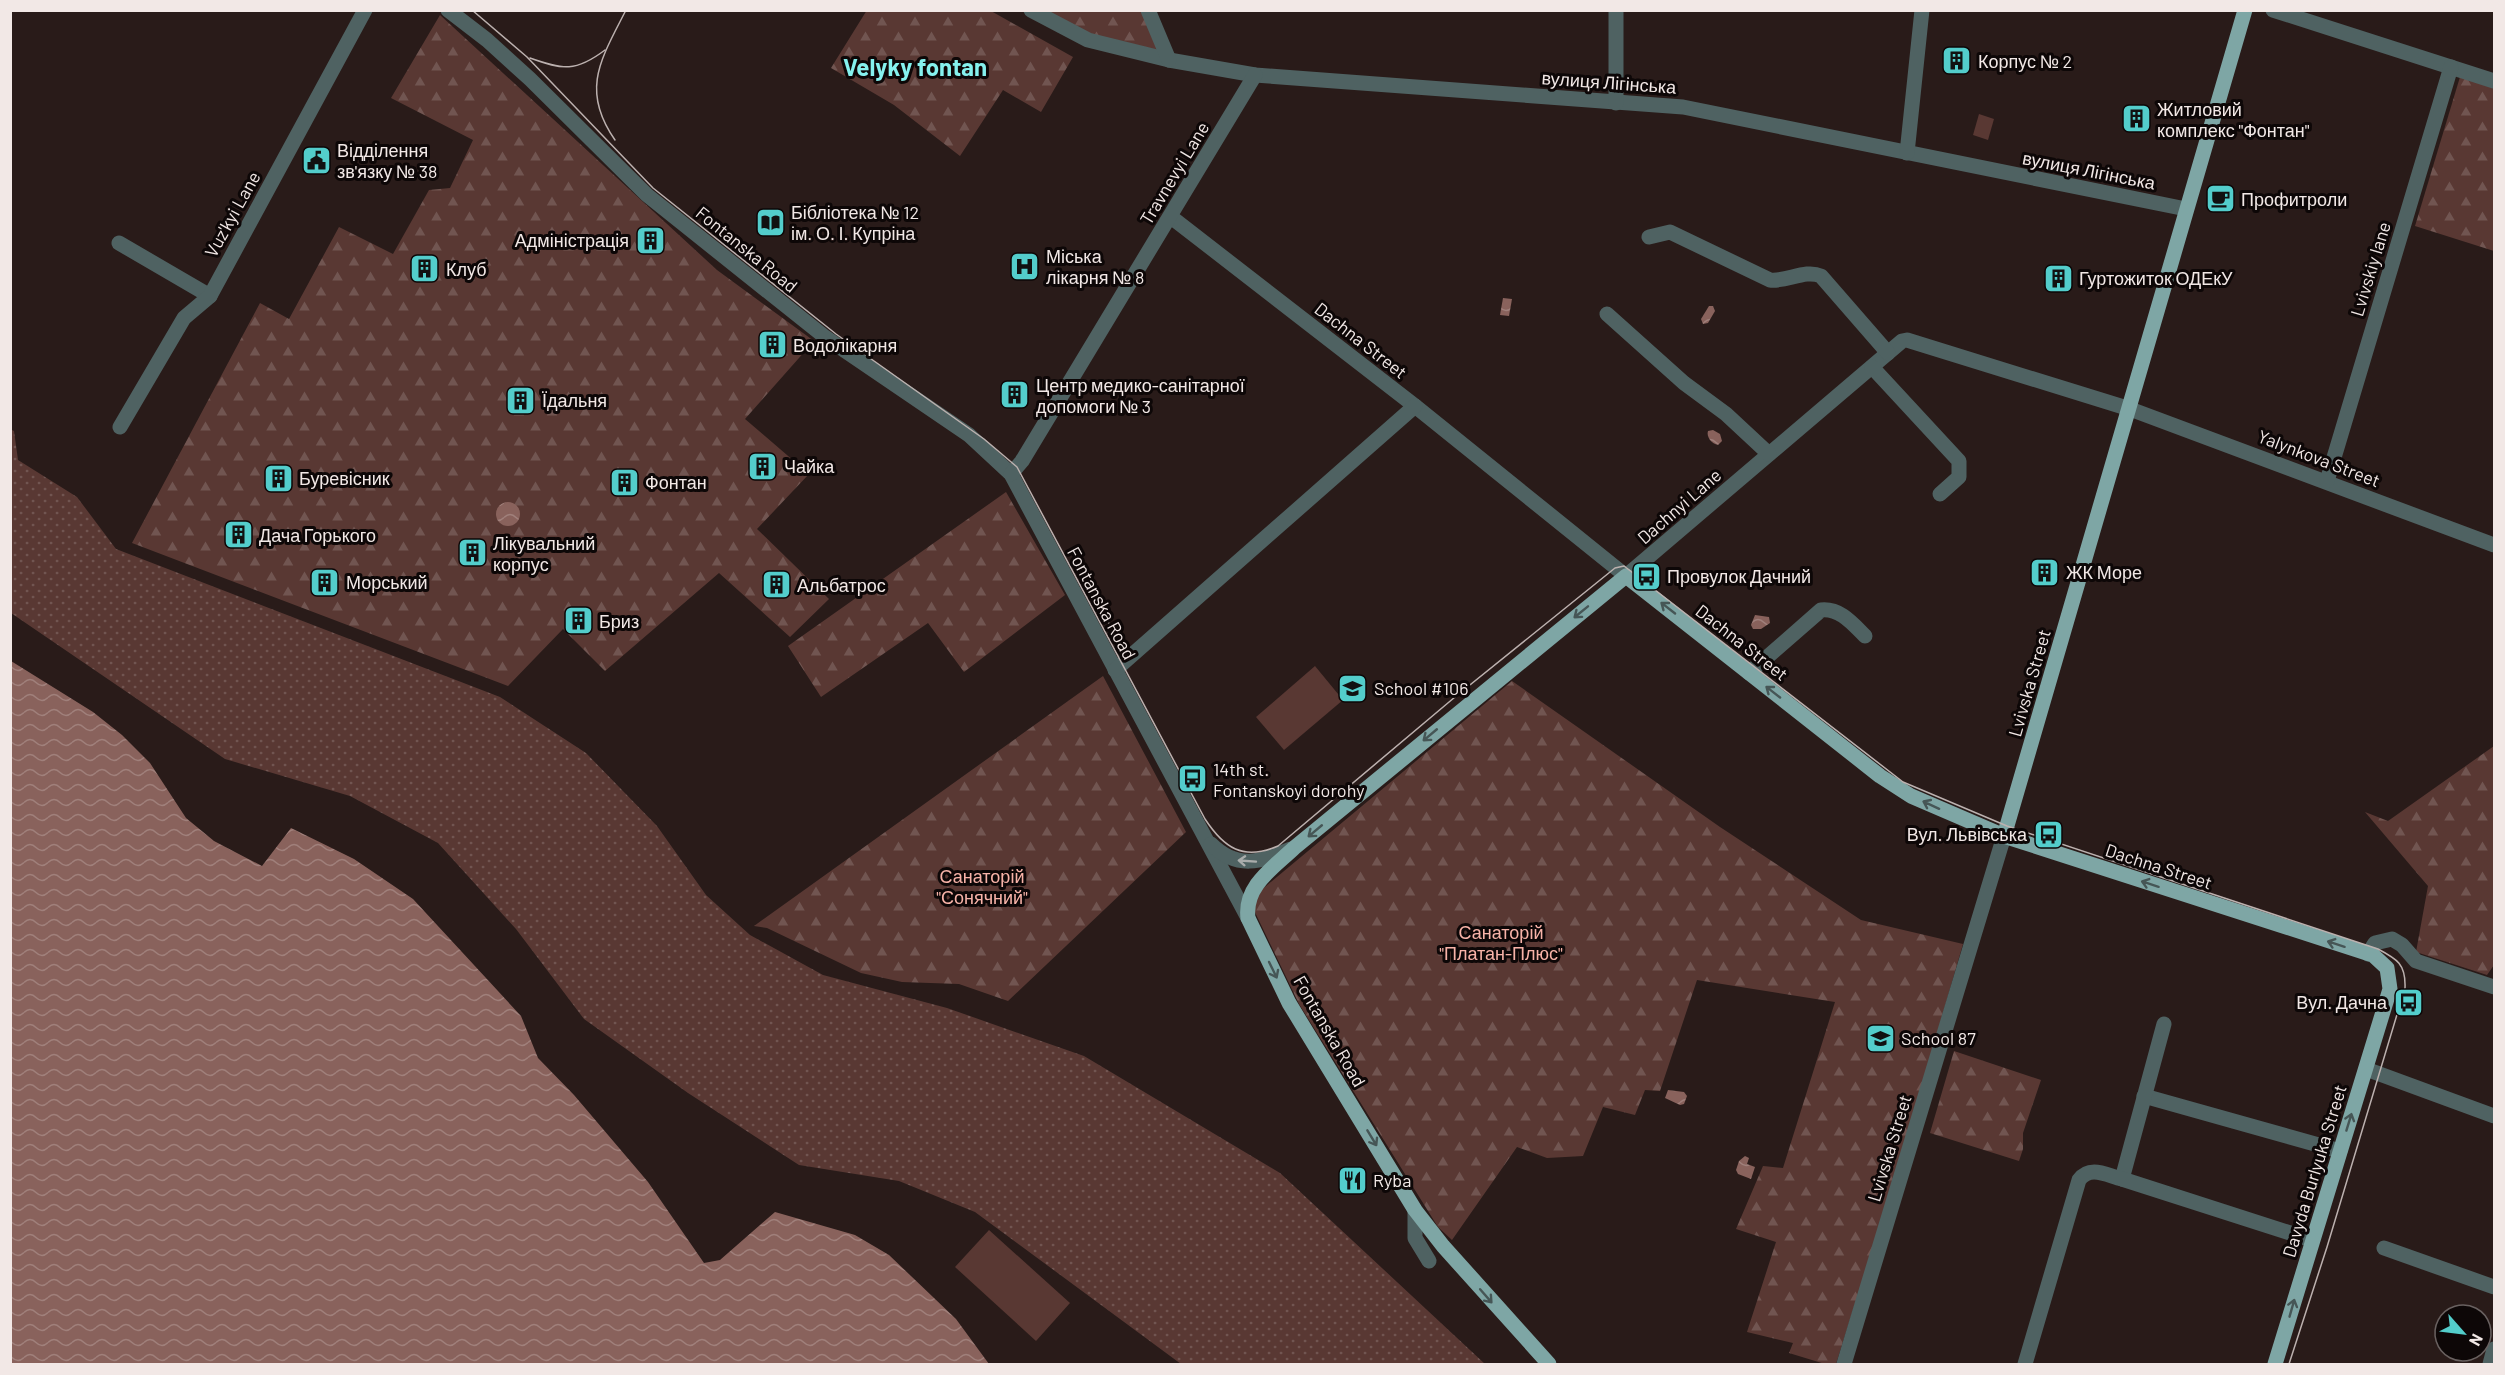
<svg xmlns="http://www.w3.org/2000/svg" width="2505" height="1375" viewBox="0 0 2505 1375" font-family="Barlow,sans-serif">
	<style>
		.grass { fill: url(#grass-dots) }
		.forest { fill: url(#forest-firs) }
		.garden { fill: #593833 }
		.water { fill: url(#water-waves) }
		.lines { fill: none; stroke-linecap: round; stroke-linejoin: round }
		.minor { stroke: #4f6262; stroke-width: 15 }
		.major { stroke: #7ea6a5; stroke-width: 15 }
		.tram { stroke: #bcb1af; stroke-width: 1.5 }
		.oneway { stroke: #465656 }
		.oneway2 { stroke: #a9acab }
		.labels { text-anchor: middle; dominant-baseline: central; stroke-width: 6; stroke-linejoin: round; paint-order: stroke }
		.poi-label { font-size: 18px; fill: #f2e8e6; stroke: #0d0707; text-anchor: start }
		.street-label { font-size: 18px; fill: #f2e8e6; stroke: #0d0707 }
		.park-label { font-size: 18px; fill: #f8b3a8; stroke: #0d0707 }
		.district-label { font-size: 24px; font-weight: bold; fill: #85f1ee; stroke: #0d0707 }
	</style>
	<defs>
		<pattern id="grass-dots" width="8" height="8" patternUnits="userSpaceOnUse" patternTransform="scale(1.5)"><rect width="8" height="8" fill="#593833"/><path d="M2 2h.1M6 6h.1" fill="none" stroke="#715551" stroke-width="1.8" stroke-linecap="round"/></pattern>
		<pattern id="forest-firs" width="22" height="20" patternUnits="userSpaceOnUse" patternTransform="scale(1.5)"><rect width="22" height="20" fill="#593833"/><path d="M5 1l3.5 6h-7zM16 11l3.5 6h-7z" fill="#715551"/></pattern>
		<pattern id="water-waves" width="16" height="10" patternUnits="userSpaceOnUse" patternTransform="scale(1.5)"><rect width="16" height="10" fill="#89625c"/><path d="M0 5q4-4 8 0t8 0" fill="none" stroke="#a0807b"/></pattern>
	</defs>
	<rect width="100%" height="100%" fill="#291b19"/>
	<path class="grass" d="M 10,429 L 14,431 L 18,460 L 77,497 L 116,549 L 500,697 L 586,753 L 657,826 L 706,895 L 750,935 L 823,975 L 947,1008 L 1084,1056 L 1280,1173 L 1485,1364 L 1181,1364 L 975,1212 L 899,1181 L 799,1165 L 688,1093 L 584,1019 L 516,929 L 438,843 L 350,796 L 225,759 L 11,613 Z"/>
	<g class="forest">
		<path d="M 867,10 L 991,11 L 1073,57 L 1041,112 L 1003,90 L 960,156 L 894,105 L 831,68 Z"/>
		<path d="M 1037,11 L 1146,11 L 1169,57 L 1088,37 Z"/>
		<path d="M 440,15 L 717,270 L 814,341 L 745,419 L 809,474 L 757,529 L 829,599 L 790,637 L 719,573 L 605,671 L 563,629 L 508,686 L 132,543 L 260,303 L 289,319 L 339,227 L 393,254 L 429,190 L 450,188 L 473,140 L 391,98 Z"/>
		<path d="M 2460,77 L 2494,88 L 2494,251 L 2415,226 Z"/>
		<path d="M 1006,492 L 1065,595 L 964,672 L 928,623 L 821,697 L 788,646 Z"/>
		<path d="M 1103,676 L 1186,832 L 1008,1001 L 959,984 L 902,982 L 861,973 L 767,928 L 754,926 Z"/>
		<path d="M 1512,681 L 1720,827 L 1861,920 L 1963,944 L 1899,1165 L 1836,1364 L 1825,1364 L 1789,1353 L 1793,1343 L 1747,1332 L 1776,1242 L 1736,1229 L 1763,1166 L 1783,1168 L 1835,1002 L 1697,980 L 1660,1091 L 1645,1090 L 1635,1115 L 1603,1107 L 1583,1156 L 1547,1158 L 1517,1147 L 1452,1240 L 1438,1227 L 1299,1004 L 1252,906 L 1260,891 Z"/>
		<path d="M 2494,746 L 2494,965 L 2487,975 L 2416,952 L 2428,886 L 2365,812 L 2388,821 Z"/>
		<path d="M 1954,1051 L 2041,1080 L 2023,1133 L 2023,1149 L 2019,1161 L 1930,1133 Z"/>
	</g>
	<g class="garden">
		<path d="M 1979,114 L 1994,119 L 1988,140 L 1973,135 Z"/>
		<path d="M 1315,666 L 1343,700 L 1284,750 L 1256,717 Z"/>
		<path d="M 989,1230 L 1070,1303 L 1036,1341 L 955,1267 Z"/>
	</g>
	<g class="water">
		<path d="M 1503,298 L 1512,299 L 1509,316 L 1500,315 Z"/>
		<path d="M 1709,306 L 1713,306 L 1715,311 L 1708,323 L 1703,324 L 1701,319 Z"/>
		<path d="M 1713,430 L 1720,434 L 1722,441 L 1718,445 C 1712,444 1706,437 1708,431 Z"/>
		<circle cx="508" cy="514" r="12"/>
		<path d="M 1755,615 L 1769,617 L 1770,623 L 1761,629 L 1753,629 L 1751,625 Z"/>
		<path d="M 11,661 L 93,712 L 122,735 L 150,763 L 186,818 L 214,841 L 262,866 L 291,828 L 354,859 L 413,899 L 521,1016 L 538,1058 L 574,1095 L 648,1182 L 704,1263 L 720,1260 L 775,1212 L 855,1235 L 889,1255 L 956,1319 L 989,1364 L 11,1364 Z"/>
		<path d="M 1668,1090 L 1684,1092 L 1687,1096 L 1684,1104 L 1680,1105 L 1665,1098 Z"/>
		<path d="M 1745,1156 L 1749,1158 L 1747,1164 L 1755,1167 L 1751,1179 L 1738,1174 L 1736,1170 L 1739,1161 Z"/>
	</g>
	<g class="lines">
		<g class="minor">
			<path d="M 448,10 L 487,40 L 530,79 L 647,195 L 825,337 L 969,435 L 1011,474 L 1248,918"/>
			<path d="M 1031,10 L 1088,40 L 1169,60 L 1255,75 L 1683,107 L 2186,209"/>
			<path d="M 1148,10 L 1169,60"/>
			<path d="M 2273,10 L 2494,81"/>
			<path d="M 1616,103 L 1616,10"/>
			<path d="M 1907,153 L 1922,10"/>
			<path d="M 1171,217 L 1415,406 L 1626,576 L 1902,341 L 1907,340 L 2130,409 L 2494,545"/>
			<path d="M 1649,237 L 1670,232 L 1770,280 C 1787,282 1805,269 1821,276 L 1888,353"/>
			<path d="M 119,243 L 210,296"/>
			<path d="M 1607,314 L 1684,383 L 1726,414 L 1769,454"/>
			<path d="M 1872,367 L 1959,461 L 1959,477 L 1940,494"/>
			<path d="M 120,427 L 184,318 L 210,296 L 365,10"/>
			<path d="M 1011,474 L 1022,461 L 1255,75"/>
			<path d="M 2327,481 L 2451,67"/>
			<path d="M 1115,670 L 1415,406"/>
			<path d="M 1749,673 L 1821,610 C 1840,608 1852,623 1865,636"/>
			<path d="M 1211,844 C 1237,870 1261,862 1291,849"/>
			<path d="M 2368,954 L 2375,943 L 2392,939 L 2402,945 L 2416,961 L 2494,987"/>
			<path d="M 2366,1069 L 2494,1116"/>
			<path d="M 2144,1096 L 2340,1151"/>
			<path d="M 2122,1179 L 2164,1024"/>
			<path d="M 1415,1210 L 1415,1238 L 1429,1261"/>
			<path d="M 2384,1248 L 2494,1287"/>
			<path d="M 1844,1364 L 2004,836"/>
			<path d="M 2025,1364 L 2079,1180 C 2090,1165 2106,1175 2122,1179 L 2312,1240"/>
			<path d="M 2490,1364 L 2494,1349"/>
		</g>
		<g class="major">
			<path d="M 2004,836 L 2245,10"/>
			<path d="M 1549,1364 L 1443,1246 L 1415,1210 L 1289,1003 L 1248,918 C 1244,886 1273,868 1294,848 L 1626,576 L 1880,776 L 1911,796 L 2004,836 L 2373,955 L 2387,968 L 2390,989 L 2275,1364"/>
		</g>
		<g class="tram">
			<path d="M 472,10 L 527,57 L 653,188 L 836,334 L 984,439 L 1017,467 L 1205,819 C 1224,848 1243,861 1278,846 L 1455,697 L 1615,568 L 1624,566 L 1903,782 L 2007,826 L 2378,949 C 2397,959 2406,964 2405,988 L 2327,1247 L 2289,1364"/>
			<path d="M 530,58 C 563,70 576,72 605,50"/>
			<path d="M 615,140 C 580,90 601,59 626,10"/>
			<path d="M 1105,616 L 1125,653"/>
		</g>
	</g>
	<defs><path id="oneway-shaft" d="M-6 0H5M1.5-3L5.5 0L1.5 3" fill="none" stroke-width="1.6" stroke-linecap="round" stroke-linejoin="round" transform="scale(1.5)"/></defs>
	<g class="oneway">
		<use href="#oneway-shaft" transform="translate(1668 608) rotate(-142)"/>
		<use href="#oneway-shaft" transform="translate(1581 612) rotate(141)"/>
		<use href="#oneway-shaft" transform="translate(1773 692) rotate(-142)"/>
		<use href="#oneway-shaft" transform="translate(1430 735) rotate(140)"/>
		<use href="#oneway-shaft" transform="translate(1931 805) rotate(-155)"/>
		<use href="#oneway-shaft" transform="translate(1315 831) rotate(140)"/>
		<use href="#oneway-shaft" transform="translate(2150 884) rotate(-162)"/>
		<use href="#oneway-shaft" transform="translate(2336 944) rotate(-162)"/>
		<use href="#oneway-shaft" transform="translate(1273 970) rotate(64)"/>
		<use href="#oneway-shaft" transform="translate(2349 1122) rotate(-73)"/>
		<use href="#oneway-shaft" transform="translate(1372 1138) rotate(59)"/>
		<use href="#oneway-shaft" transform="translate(1486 1296) rotate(49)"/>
		<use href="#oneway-shaft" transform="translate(2292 1308) rotate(-74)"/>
	</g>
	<use class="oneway2" href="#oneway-shaft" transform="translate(1247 861) rotate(-176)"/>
	<defs>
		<symbol id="building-square" viewBox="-11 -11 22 22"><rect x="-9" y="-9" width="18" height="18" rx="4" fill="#53cdcb" stroke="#0d0707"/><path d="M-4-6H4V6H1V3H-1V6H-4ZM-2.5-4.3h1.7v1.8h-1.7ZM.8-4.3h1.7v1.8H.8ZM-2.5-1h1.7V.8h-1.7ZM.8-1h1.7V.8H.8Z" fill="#111"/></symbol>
		<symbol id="civic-square" viewBox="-11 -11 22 22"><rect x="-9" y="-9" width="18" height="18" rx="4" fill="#53cdcb" stroke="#0d0707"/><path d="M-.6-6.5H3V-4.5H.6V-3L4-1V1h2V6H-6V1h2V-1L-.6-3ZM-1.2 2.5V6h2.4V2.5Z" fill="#111"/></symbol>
		<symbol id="cafe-square" viewBox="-11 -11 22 22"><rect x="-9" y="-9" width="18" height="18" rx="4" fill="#53cdcb" stroke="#0d0707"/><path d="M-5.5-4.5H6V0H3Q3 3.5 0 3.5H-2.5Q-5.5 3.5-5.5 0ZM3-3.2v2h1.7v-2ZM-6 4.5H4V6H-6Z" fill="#111"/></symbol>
		<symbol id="library-square" viewBox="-11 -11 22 22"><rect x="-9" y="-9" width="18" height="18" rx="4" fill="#53cdcb" stroke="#0d0707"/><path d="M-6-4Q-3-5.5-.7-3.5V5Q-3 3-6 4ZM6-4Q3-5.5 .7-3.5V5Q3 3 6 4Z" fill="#111"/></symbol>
		<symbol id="hospital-square" viewBox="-11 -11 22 22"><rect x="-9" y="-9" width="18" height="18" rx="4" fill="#53cdcb" stroke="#0d0707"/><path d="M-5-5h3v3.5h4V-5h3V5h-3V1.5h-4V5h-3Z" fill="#111"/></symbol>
		<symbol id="bus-square" viewBox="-11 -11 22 22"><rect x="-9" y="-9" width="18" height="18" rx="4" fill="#53cdcb" stroke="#0d0707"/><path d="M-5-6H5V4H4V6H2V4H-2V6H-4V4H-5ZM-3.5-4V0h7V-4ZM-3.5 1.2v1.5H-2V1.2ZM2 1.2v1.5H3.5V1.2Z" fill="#111"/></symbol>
		<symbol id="school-square" viewBox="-11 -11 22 22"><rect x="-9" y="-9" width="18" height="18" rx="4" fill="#53cdcb" stroke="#0d0707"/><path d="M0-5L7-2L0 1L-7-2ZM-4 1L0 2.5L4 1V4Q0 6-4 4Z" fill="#111"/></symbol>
		<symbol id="restaurant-square" viewBox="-11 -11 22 22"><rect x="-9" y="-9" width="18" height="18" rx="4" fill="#53cdcb" stroke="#0d0707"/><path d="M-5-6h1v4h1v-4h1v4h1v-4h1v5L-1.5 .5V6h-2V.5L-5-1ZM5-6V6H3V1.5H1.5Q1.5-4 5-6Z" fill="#111"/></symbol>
	</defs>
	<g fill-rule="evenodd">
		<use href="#building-square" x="1940" y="44" width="33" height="33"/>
		<use href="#building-square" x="2120" y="102" width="33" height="33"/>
		<use href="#civic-square" x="300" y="144" width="33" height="33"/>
		<use href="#cafe-square" x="2204" y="182" width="33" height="33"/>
		<use href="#library-square" x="754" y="206" width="33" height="33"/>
		<use href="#building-square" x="634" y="224" width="33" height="33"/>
		<use href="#hospital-square" x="1008" y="250" width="33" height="33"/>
		<use href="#building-square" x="408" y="252" width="33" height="33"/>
		<use href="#building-square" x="2042" y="262" width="33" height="33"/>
		<use href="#building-square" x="756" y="328" width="33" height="33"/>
		<use href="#building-square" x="998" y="378" width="33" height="33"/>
		<use href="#building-square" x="504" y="384" width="33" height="33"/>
		<use href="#building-square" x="746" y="450" width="33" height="33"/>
		<use href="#building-square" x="262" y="462" width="33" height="33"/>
		<use href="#building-square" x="608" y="466" width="33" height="33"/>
		<use href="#building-square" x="222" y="518" width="33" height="33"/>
		<use href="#building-square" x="456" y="536" width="33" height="33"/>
		<use href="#building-square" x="2028" y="556" width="33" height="33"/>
		<use href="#bus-square" x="1630" y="560" width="33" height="33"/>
		<use href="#building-square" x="308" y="566" width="33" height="33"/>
		<use href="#building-square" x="760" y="568" width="33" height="33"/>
		<use href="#building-square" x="562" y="604" width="33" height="33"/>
		<use href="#school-square" x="1336" y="672" width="33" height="33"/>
		<use href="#bus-square" x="1176" y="762" width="33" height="33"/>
		<use href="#bus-square" x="2032" y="818" width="33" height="33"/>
		<use href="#bus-square" x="2392" y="986" width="33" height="33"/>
		<use href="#school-square" x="1864" y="1022" width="33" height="33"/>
		<use href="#restaurant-square" x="1336" y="1164" width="33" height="33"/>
	</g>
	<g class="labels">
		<g class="poi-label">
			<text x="1978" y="61">Корпус № 2</text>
			<text x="2157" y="109">Житловий<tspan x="2157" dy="21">комплекс "Фонтан"</tspan></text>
			<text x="337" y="150">Відділення<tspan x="337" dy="21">зв'язку № 38</tspan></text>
			<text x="2241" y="199">Профитроли</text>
			<text x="791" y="212">Бібліотека № 12<tspan x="791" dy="21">ім. О. І. Купріна</tspan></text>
			<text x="629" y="240" text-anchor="end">Адміністрація</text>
			<text x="1046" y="256">Міська<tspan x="1046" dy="21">лікарня № 8</tspan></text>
			<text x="446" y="269">Клуб</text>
			<text x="2079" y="278">Гуртожиток ОДЕкУ</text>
			<text x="793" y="345">Водолікарня</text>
			<text x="1036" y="385">Центр медико-санітарної<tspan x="1036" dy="21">допомоги № 3</tspan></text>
			<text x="542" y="400">Їдальня</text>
			<text x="784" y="466">Чайка</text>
			<text x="299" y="478">Буревісник</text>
			<text x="645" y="482">Фонтан</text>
			<text x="259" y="535">Дача Горького</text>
			<text x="493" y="543">Лікувальний<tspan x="493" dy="21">корпус</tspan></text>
			<text x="2066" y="572">ЖК Море</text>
			<text x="1667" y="576">Провулок Дачний</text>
			<text x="346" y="582">Морський</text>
			<text x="797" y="585">Альбатрос</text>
			<text x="599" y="621">Бриз</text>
			<text x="1374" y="688">School #106</text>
			<text x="1213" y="769">14th st.<tspan x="1213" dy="21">Fontanskoyi dorohy</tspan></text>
			<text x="2027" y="834" text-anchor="end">Вул. Львівська</text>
			<text x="2387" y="1002" text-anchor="end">Вул. Дачна</text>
			<text x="1901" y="1038">School 87</text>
			<text x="1373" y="1180">Ryba</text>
		</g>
		<g class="street-label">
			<text transform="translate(1609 82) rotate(4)">вулиця Лігінська</text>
			<text transform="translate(2089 170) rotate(11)">вулиця Лігінська</text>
			<text transform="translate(1174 173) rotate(-59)">Travnevyi Lane</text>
			<text transform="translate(232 214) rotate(-61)">Vuz'kyi Lane</text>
			<text transform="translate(747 249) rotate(39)">Fontanska Road</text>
			<text transform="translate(2370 269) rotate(-73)">Lvivskiy lane</text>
			<text transform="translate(1361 340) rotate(38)">Dachna Street</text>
			<text transform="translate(2319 458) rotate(21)">Yalynkova Street</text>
			<text transform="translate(1679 506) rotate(-41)">Dachnyi Lane</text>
			<text transform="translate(1102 603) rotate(62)">Fontanska Road</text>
			<text transform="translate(1742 642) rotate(38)">Dachna Street</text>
			<text transform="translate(2029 683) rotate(-74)">Lvivska Street</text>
			<text transform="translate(2159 866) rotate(18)">Dachna Street</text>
			<text transform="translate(1330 1031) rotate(60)">Fontanska Road</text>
			<text transform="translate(1889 1148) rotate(-73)">Lvivska Street</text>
			<text transform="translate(2314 1171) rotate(-73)">Davyda Burlyuka Street</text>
		</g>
		<g class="park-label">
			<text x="982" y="876">Санаторій<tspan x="982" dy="21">"Сонячний"</tspan></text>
			<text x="1501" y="932">Санаторій<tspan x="1501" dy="21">"Платан-Плюс"</tspan></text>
		</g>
		<g class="district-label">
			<text x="915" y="66">Velyky fontan</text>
		</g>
	</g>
	<rect width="2505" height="1375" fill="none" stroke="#f2e8e6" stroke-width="24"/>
	<g transform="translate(2463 1333) rotate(118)"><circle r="28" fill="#0d0707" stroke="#696160" stroke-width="1.5"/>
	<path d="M0-4.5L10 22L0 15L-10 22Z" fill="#53cdcb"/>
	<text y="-9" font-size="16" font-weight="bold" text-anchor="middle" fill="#f2e8e6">N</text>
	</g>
</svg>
